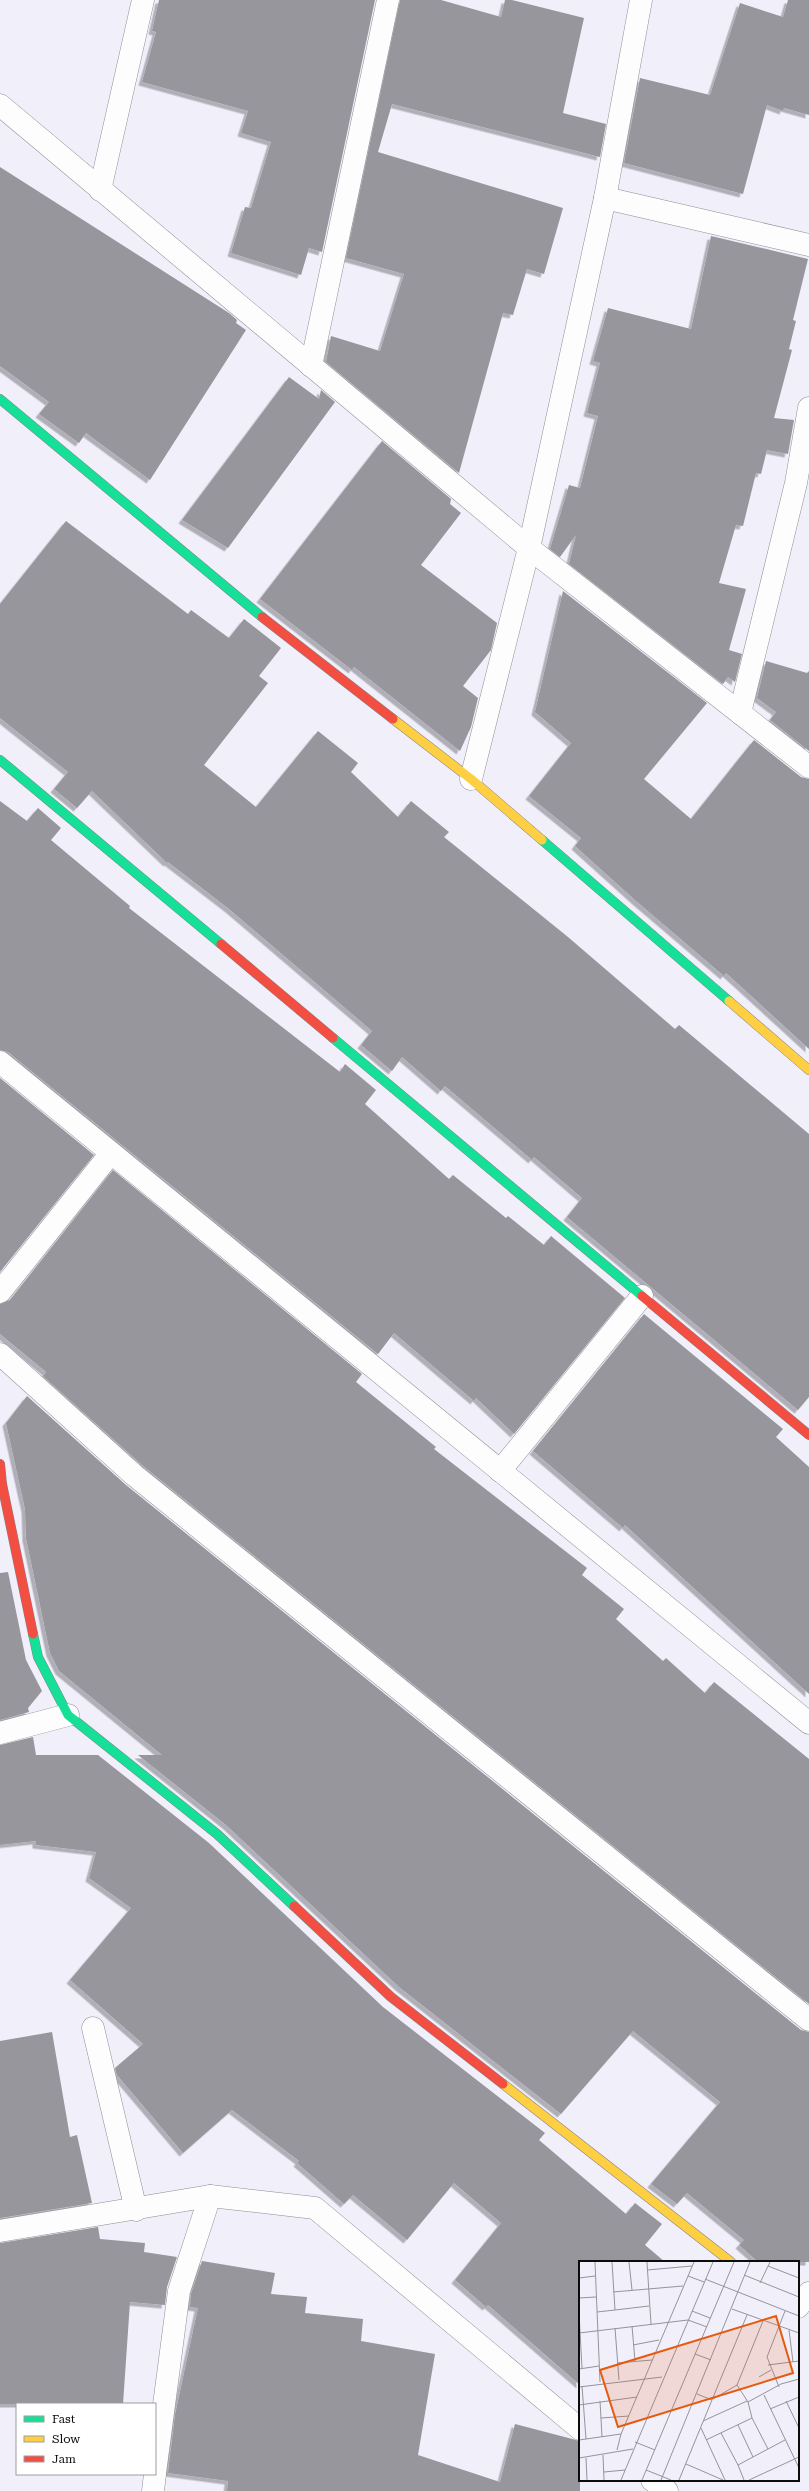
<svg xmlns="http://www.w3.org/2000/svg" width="809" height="2491" viewBox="0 0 809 2491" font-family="'Roboto Serif',serif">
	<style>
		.building { fill: #96969c; filter: url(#shadow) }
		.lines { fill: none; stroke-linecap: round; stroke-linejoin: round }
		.street-casing { stroke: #8f8e93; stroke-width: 23 }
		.fast-casing { stroke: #85858a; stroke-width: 10 }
		.slow-casing { stroke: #85858a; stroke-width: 10 }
		.jam-casing { stroke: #85858a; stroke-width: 10 }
		.street { stroke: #fdfdfe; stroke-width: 22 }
		.fast { stroke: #16e098; stroke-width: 9 }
		.slow { stroke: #ffcf43; stroke-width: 9 }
		.jam { stroke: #f24e42; stroke-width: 9 }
		.inset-road { fill: none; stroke: #95949b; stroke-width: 1 }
		.view { fill: #e8590c; fill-opacity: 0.15; stroke: #e8590c; stroke-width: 2 }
		.inset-edge { fill: none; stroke: #0c0c0c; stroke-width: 2 }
	</style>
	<defs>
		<filter id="shadow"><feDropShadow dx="-3.5" dy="3.5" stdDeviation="0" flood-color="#0004"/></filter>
	</defs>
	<rect width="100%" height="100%" fill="#f0effa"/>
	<g class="building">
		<path d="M 159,0 L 375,0 L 322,252 L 309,248 L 301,275 L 231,253 L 245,207 L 251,208 L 271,142 L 241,133 L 248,111 L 142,82 L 156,32 L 152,31 Z"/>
		<path d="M 400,0 L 441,0 L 501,17 L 505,0 L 512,0 L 584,18 L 563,113 L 606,124 L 600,157 L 392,104 L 378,152 L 563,208 L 544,274 L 527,269 L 513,315 L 503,313 L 459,473 L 326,362 L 331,336 L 380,351 L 404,274 L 346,258 Z"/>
		<path d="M 788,0 L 809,0 L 809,115 L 784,108 L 783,111 L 767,105 L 743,194 L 624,163 L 640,78 L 710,95 L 740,3 L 783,17 Z"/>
		<path d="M 0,167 L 229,313 L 237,320 L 236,323 L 246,330 L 150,480 L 86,433 L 79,443 L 39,414 L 49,402 L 0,366 Z"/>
		<path d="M 711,236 L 808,259 L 793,320 L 796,321 L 789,349 L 792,350 L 774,418 L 794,420 L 788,454 L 767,450 L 761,474 L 756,473 L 743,526 L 736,525 L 719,583 L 746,589 L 729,650 L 742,654 L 735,682 L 728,677 L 723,684 L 569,564 L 576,535 L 560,557 L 550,549 L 569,485 L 580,488 L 598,416 L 587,413 L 600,363 L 593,361 L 608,308 L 691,329 Z"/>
		<path d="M 289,377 L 319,399 L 321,390 L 335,402 L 228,548 L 182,520 Z"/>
		<path d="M 382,441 L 451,499 L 450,504 L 461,513 L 421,565 L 497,623 L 491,650 L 463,686 L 478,698 L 471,727 L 460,751 L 354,667 L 352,670 L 260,599 Z"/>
		<path d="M 66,521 L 188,614 L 191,610 L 229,638 L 244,619 L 281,648 L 259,676 L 268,683 L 204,765 L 256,807 L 318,731 L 358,763 L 351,772 L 398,817 L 411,801 L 449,832 L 444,837 L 568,937 L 675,1029 L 679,1025 L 809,1134 L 809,1397 L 798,1410 L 567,1217 L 582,1198 L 534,1157 L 532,1160 L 445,1086 L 441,1091 L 402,1057 L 392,1071 L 361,1045 L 372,1031 L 229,909 L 168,862 L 167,863 L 92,791 L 77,808 L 54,789 L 68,772 L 0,718 L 0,604 Z"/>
		<path d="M 563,591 L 707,703 L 644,779 L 691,819 L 754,740 L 801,777 L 809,779 L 809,1049 L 726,973 L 724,976 L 636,901 L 575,846 L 581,838 L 529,796 L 571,743 L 535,712 Z"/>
		<path d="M 766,661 L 807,673 L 809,671 L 809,751 L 770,720 L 776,712 L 757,698 Z"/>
		<path d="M 0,801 L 27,821 L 38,808 L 61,828 L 51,840 L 130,906 L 129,908 L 340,1072 L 345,1064 L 376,1090 L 365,1104 L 449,1179 L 453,1175 L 506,1218 L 508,1216 L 544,1245 L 551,1236 L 625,1298 L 514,1434 L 476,1398 L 474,1401 L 394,1333 L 378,1354 L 8,1052 L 0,1050 Z"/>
		<path d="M 0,1078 L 94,1155 L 0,1272 Z"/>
		<path d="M 113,1170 L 362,1374 L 356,1382 L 436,1447 L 434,1449 L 587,1568 L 582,1575 L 624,1609 L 616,1619 L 663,1661 L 666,1658 L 705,1693 L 714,1682 L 809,1759 L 809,2004 L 142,1465 L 43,1376 L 46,1372 L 0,1334 L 0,1304 L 10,1300 Z"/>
		<path d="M 644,1314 L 783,1429 L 776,1437 L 809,1467 L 809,1694 L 625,1525 L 623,1528 L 533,1451 Z"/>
		<path d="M 27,1396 L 126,1485 L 801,2030 L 809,2032 L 809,2262 L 758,2262 L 739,2245 L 744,2240 L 687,2193 L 677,2204 L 651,2184 L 720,2102 L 633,2031 L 561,2114 L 399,1987 L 226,1825 L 138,1755 L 162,1755 L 59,1671 L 50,1653 L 26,1538 L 25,1509 L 6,1423 Z"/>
		<path d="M 8,1572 L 26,1660 L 42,1691 L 28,1708 L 29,1712 L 0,1720 L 0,1573 Z"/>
		<path d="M 33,1737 L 36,1755 L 98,1755 L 209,1843 L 383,2007 L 545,2133 L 539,2140 L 626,2214 L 635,2203 L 662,2224 L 645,2245 L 665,2262 L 580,2262 L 580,2385 L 488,2305 L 486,2307 L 455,2280 L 501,2223 L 454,2183 L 407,2240 L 353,2195 L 344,2204 L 297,2163 L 299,2161 L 232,2110 L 183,2153 L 117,2075 L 115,2068 L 143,2044 L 70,1980 L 131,1908 L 89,1878 L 96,1852 L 36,1845 L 36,1841 L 0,1845 L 0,1745 Z"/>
		<path d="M 52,2032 L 70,2137 L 77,2135 L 92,2203 L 0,2218 L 0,2041 Z"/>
		<path d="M 98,2227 L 100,2239 L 145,2243 L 144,2252 L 177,2257 L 167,2287 L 165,2305 L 130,2302 L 123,2404 L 0,2404 L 0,2243 Z"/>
		<path d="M 202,2261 L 275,2273 L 271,2294 L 307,2297 L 305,2313 L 363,2319 L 361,2341 L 435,2354 L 418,2455 L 500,2482 L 515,2424 L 580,2441 L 580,2491 L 227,2491 L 228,2481 L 168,2473 L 175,2415 L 198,2308 L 190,2307 L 191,2294 Z"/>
	</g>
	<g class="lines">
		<defs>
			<g id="street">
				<path d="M 0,105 L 529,548 L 809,767"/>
				<path d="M 100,190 L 143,0"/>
				<path d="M 605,198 L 809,245"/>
				<path d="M 311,366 L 388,0"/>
				<path d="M 740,713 L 796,483 L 809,408"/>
				<path d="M 471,779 L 529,548 L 605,198 L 641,0"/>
				<path d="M 0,1062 L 809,1723"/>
				<path d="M 0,1292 L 111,1153"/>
				<path d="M 0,1354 L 134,1475 L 809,2020"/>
				<path d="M 500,1471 L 642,1296"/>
				<path d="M 0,1733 L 68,1715"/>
				<path d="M 93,2028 L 136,2210"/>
				<path d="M 0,2231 L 210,2196 L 315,2208 L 580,2429"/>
				<path d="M 798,2307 L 809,2293"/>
				<path d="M 155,2473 L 179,2291 L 210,2196"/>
				<path d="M 652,2480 L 667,2491"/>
				<path d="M 153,2491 L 155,2474"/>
			</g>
			<g id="fast">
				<path d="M 0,399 L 262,617"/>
				<path d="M 0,760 L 221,944"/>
				<path d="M 542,840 L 729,1001"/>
				<path d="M 333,1038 L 642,1296"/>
				<path d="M 33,1634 L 38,1657 L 68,1715 L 217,1834 L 294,1906"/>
			</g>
			<g id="slow">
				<path d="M 393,719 L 471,779 L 542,840"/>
				<path d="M 729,1001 L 809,1070"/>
				<path d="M 503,2084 L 731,2262"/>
			</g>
			<g id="jam">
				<path d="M 262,617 L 393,719"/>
				<path d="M 221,944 L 333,1038"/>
				<path d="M 642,1296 L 809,1435"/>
				<path d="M 0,1464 L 2,1484 L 33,1634"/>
				<path d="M 294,1906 L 391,1997 L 503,2084"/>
			</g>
		</defs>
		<use href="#street" class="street-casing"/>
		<use href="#fast" class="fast-casing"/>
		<use href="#slow" class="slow-casing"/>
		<use href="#jam" class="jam-casing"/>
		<use href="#street" class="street"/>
		<use href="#fast" class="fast"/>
		<use href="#slow" class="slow"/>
		<use href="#jam" class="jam"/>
	</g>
	<g transform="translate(579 2261)">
		<rect width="220" height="220" fill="#f0effa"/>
		<path class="inset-road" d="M 16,1 L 21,121M 33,1 L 36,49 L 70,45M 50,1 L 53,29M 68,1 L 72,63M 189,5 L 220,17M 68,9 L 113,5M 165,14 L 220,36M 109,15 L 125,21M 0,17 L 16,15M 126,18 L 220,55M 181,22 L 191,1M 34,31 L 104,25M 0,37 L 17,36M 153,48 L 220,72M 113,50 L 131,57M 18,51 L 36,49M 0,52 L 3,107M 53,65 L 56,100M 36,67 L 40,119M 210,69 L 214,101M 0,72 L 109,59 L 128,66M 54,84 L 80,79M 116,93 L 132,99M 38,102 L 73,99M 189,104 L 220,100M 0,108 L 20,105M 180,116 L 192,109M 3,125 L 7,178M 0,126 L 83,116M 200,126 L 188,96 L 206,50M 118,133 L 133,139M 185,134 L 220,207M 134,138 L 158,124 L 184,60M 21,140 L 23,176M 207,140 L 220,167M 169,141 L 202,123 L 220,118M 0,144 L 58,136M 191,148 L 220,136M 22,157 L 50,155M 124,160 L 168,140M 159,164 L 174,196M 122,167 L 146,219M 142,172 L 159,204M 0,179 L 42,173M 127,179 L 173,157 L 169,141 L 158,124M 56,181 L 76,189M 189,188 L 206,179M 38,189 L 42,173 L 115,1M 24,194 L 25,219M 0,197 L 54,188M 7,197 L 8,219M 107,203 L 144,219M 67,209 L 92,219M 25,211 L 46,209M 42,219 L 134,1M 63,219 L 155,1M 82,219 L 171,1M 100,219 L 168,54M 165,219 L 159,204 L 189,188 L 173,157M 170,219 L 220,196"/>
		<path class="view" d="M 197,55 L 214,112 L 39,166 L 21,109 Z"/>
		<rect width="220" height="220" class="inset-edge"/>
	</g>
	<rect x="16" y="2403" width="140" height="72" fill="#ffffff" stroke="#9e9e9e"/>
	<rect x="24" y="2416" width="20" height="6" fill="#16e098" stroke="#9e9e9e"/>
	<text x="52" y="2423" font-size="12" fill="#0c0c0c">Fast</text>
	<rect x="24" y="2436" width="20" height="6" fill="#ffcf43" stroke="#9e9e9e"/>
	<text x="52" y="2443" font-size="12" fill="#0c0c0c">Slow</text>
	<rect x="24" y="2456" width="20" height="6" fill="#f24e42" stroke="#9e9e9e"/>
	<text x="52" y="2463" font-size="12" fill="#0c0c0c">Jam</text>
</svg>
